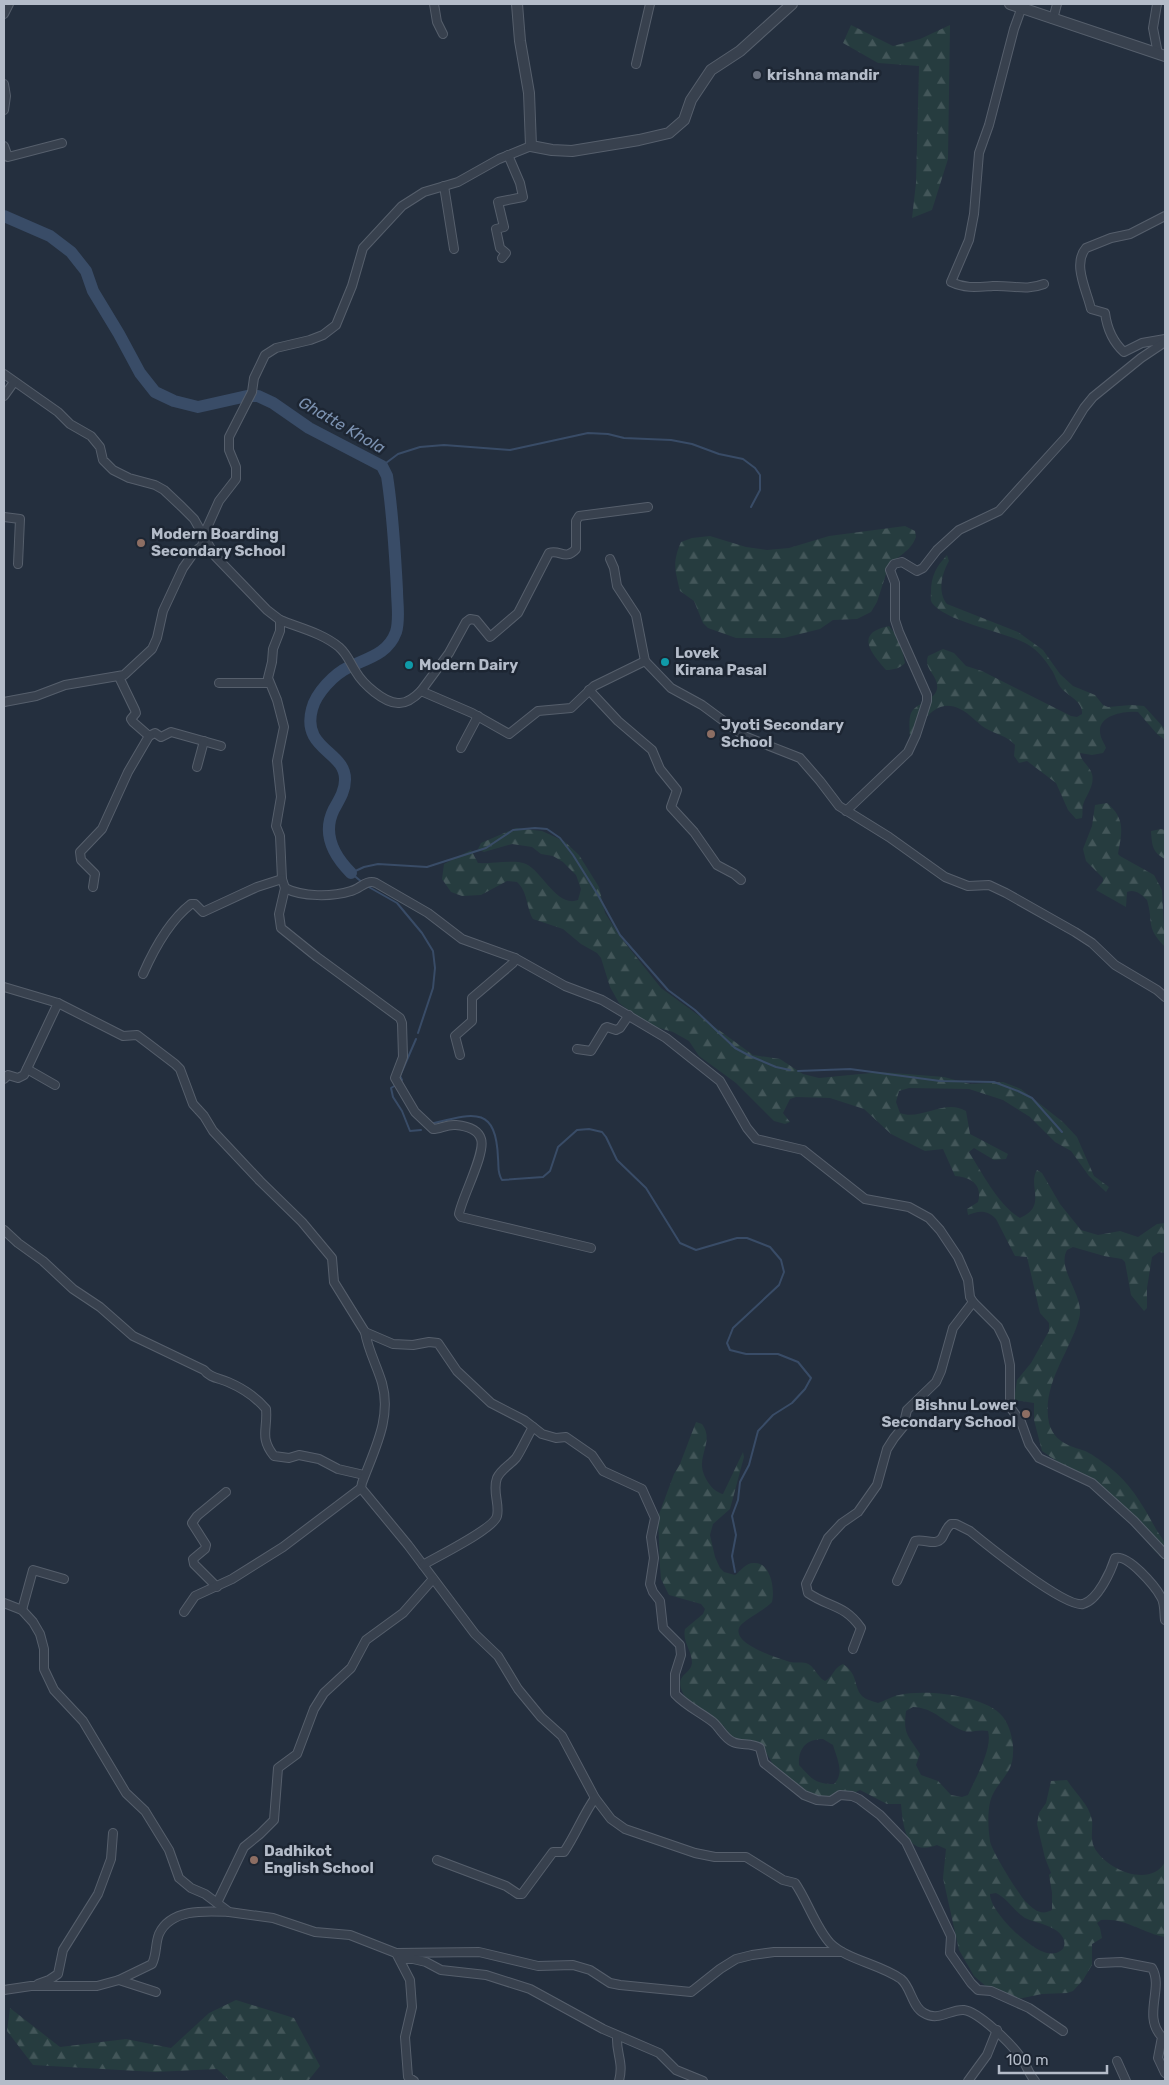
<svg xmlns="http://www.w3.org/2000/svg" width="1169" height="2085" viewBox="0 0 1169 2085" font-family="Rubik,sans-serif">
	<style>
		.forest { fill: url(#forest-firs); fill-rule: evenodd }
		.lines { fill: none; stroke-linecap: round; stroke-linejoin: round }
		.stream { stroke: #394c67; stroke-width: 2 }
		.river { stroke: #394c67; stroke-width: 12 }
		.minor-casing { stroke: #565f6c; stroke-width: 10 }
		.tertiary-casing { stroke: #565f6c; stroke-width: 12 }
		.minor { stroke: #38414e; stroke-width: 8 }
		.tertiary { stroke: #38414e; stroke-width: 10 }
		.worship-dot { fill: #6b7280; stroke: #1d2633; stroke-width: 2 }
		.education-dot { fill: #8d6e63; stroke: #1d2633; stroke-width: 2 }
		.culture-dot { fill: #0f9aa8; stroke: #1d2633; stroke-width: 2 }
		.labels { text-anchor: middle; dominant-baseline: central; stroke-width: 5; stroke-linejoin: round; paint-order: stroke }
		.poi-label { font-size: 15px; font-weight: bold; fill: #b4bcc9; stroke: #1d2633; text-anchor: start }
		.water-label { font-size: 16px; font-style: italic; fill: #7c92b1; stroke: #1d2633 }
	</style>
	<defs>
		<pattern id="forest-firs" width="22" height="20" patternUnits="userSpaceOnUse" patternTransform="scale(1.25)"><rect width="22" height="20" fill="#263c3f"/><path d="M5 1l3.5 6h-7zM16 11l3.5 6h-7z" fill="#435659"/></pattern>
	</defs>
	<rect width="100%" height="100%" fill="#242f3e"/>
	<g class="forest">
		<path d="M 851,25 L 893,46 L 920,39 L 950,25 L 948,159 L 932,210 L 912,218 L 916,183 L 919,66 L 878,63 L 843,43 Z"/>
		<path d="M 905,526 L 915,531 L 916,537 C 910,553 897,555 888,568 L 877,602 L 871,612 L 857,619 L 833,620 L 820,629 L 784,638 L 736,638 L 708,628 L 703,623 L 694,601 L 680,591 C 675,570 672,563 681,542 L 692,538 L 710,536 L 746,547 L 767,550 L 789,548 L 829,536 Z"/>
		<path d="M 947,555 L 949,561 C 942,573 937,592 947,604 L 1018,632 L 1043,650 L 1060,674 L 1073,686 L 1095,695 L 1103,705 L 1108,707 L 1131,705 L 1144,706 L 1165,729 L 1165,740 L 1157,734 L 1138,712 C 1124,711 1094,715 1101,737 C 1102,741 1105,744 1106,748 L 1103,753 L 1092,755 L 1080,753 C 1081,762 1090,766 1092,774 C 1095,786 1086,795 1083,805 C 1082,809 1083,814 1082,818 L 1076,819 L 1068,810 L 1056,783 L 1027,761 L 1019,763 L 1014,756 L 1015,745 C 1008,736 995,734 985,728 C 976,722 969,713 960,709 C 935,696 920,725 910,741 C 910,733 908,721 911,713 C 916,703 935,700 937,689 C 939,675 923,670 928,656 L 943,649 L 954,653 L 966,666 L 982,671 L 1071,716 L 1077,717 L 1082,714 C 1083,702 1070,697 1062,689 C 1058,685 1056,678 1053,672 C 1046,661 1039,651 1027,644 C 1006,632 946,622 932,603 C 930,600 931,597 931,592 C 931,576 936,567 947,555 Z"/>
		<path d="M 889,626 L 900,640 L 905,663 C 900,668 894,670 886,670 C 871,653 854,633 889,626 Z"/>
		<path d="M 1107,803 C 1126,819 1122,833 1118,854 L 1120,856 L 1154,875 L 1162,890 L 1165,947 C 1145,926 1154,924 1147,900 C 1141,894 1135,889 1127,892 L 1126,907 L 1096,890 L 1103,881 L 1103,878 L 1086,861 L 1083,849 L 1092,826 L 1095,805 Z"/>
		<path d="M 516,828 L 542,831 L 564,841 L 579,855 L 599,887 L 605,913 L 621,938 L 661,988 L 753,1055 L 780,1059 L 803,1074 L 819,1078 L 881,1072 L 944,1077 L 970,1084 L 1003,1082 L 1021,1089 L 1063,1122 L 1077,1137 L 1094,1176 L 1109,1187 L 1106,1192 L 1089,1176 L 1071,1151 L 1055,1142 L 1030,1117 L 1003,1100 L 969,1089 L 909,1088 L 899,1091 L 896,1102 L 900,1113 C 921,1121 945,1098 966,1111 L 970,1134 L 1008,1154 L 1006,1159 L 994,1160 L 974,1148 L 969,1152 C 981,1171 999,1206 1020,1218 C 1048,1206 1027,1186 1037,1170 L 1042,1173 L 1060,1204 L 1081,1230 L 1098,1235 L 1120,1231 L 1138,1237 L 1157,1224 L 1165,1223 L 1165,1253 L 1159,1252 L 1152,1257 L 1147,1288 L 1147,1308 L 1144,1311 L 1131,1295 L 1125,1262 L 1122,1259 L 1104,1256 L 1073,1247 L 1067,1250 C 1056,1270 1086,1296 1079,1319 C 1070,1352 1041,1385 1049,1423 C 1054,1441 1067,1445 1082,1450 C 1090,1452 1101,1461 1108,1466 C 1131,1484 1142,1504 1156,1529 C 1159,1534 1164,1540 1165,1545 C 1166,1550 1165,1556 1165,1561 L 1153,1549 L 1110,1496 L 1089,1477 L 1061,1464 L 1042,1451 L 1034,1420 L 1034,1403 L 1014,1400 L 1017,1380 L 1031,1363 L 1049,1331 L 1049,1323 L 1040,1313 L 1027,1257 L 1015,1256 L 996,1219 C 988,1210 979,1210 968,1215 L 967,1209 L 978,1202 C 983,1184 970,1177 955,1176 L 943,1149 L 925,1151 L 891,1134 L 864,1109 L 830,1098 L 796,1097 L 790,1099 L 783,1113 L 790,1122 L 785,1124 L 774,1121 L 736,1083 L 699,1056 L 689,1041 L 673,1032 L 649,1025 L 619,1003 L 610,987 L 601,958 L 597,953 L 581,944 L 563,929 L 533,919 C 526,907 528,892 517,882 L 507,881 L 481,895 L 462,896 L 451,892 L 442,879 L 444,864 L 471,850 L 478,863 C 491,864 516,859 526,864 C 542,871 557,908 578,900 L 581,889 L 576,875 L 563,862 L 553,856 L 541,854 L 532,847 L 512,844 L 484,852 L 478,849 L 481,843 Z"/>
		<path d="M 1161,829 L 1165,830 L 1165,859 C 1152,852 1152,845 1151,831 Z"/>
		<path d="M 696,1422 L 702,1424 C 712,1438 703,1448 702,1463 C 701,1475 712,1492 723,1494 L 743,1452 L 744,1457 L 730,1509 L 713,1524 L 710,1535 L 715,1557 L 720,1568 L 724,1572 L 735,1575 C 741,1571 746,1562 755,1563 C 771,1563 775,1590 772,1602 C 764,1611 741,1621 739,1628 C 733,1645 778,1658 790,1662 C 795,1663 801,1662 806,1663 C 814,1665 817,1677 825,1681 C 834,1676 833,1668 843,1664 C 859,1675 853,1686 862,1696 C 866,1700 873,1701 878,1703 C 885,1701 892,1696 899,1695 C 925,1689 986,1695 1003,1717 C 1010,1726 1014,1742 1013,1753 C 1013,1773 999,1780 992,1796 C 987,1808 988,1828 990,1841 C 991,1850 1019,1895 1026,1902 C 1034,1910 1041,1916 1052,1910 L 1052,1893 L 1049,1875 L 1051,1873 L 1045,1858 L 1037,1824 L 1039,1813 L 1046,1803 L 1051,1781 L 1067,1780 C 1075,1793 1089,1804 1092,1820 C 1093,1829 1090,1838 1094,1847 C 1105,1869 1150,1889 1165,1862 L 1165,1937 C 1143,1933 1124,1917 1101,1920 L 1097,1923 L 1100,1928 L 1102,1938 L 1092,1944 L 1092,1965 L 1083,1980 L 1073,1991 L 1067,1993 L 1042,1994 L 1018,1999 L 988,1988 L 974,1976 L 959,1950 L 943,1878 L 946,1849 L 937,1845 C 906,1857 903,1827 901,1804 L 887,1804 L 860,1790 L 835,1802 L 811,1799 L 774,1766 L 765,1751 C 741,1746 736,1747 723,1725 C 719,1724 715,1723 711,1722 C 701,1716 675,1692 681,1679 C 684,1673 691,1671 692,1663 C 692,1650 682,1642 685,1629 L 703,1614 L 705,1609 L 701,1604 L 669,1595 L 661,1579 L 660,1567 L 658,1517 L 674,1474 L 680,1464 ZM 913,1707 C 936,1708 943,1723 964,1731 C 972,1733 979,1729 988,1731 C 993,1748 975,1779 968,1795 L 962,1797 L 951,1795 L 938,1781 L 921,1775 L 916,1765 L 920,1754 C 908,1735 903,1735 906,1711 ZM 823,1739 L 833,1745 C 837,1759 845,1773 834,1784 C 815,1784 812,1779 799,1765 C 798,1749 806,1739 823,1739 ZM 996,1893 C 1007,1898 1014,1911 1025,1918 C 1036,1923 1048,1924 1057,1931 C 1071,1942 1064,1956 1047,1953 C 1030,1950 990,1912 990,1894 Z"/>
		<path d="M 236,2000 L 294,2018 L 320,2066 L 308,2081 L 230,2081 L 217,2069 L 155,2072 L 33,2065 L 7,2031 L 10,2008 L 60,2047 L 126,2039 L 171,2048 L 209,2013 Z"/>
	</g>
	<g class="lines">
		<g class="stream">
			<path d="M 382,466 L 398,454 L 420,447 L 444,445 L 510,450 L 588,433 L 608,434 L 624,438 L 671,440 L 692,444 L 719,454 L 743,459 L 755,468 L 760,475 L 760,490 L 751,507"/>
			<path d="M 363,883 L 351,873 L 364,867 L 378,864 L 427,867 L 486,848 L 513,830 L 535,828 L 547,829 L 560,838 L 573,855 L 598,895 L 620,935 L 668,990 L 695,1010 L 735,1048 L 750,1056 L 776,1067 L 790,1070"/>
			<path d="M 367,886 L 397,903 L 422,933 L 433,951 L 435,968 L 433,988 L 418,1033"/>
			<path d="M 798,1071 L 850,1069 L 940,1081 L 994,1082 L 1018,1091 L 1032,1098 L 1062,1132"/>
			<path d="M 402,1080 L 400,1076 L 416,1039"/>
			<path d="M 396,1085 L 391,1088 L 393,1097 L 402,1111 L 410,1131 L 421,1130"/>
			<path d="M 434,1123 C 474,1113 496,1106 498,1158 C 499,1167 497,1172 502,1180 L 543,1177 L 550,1171 L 558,1147 L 577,1130 L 589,1129 L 602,1132 L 606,1137 L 617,1160 L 646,1188 L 680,1243 L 696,1250 L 737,1238 L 747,1238 L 770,1247 L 781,1260 L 784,1272 L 779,1285 L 733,1328 L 727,1343 L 730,1350 L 746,1354 L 778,1354 L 798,1362 L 811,1378 L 805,1389 L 792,1403 L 773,1415 L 758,1431 L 749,1465 L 740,1482 L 738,1500 L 732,1516 L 736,1535 L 732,1556 L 735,1572"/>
		</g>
		<path class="river" d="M 4,216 L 50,236 L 71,252 L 86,271 L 93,291 L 119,334 L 140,373 L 155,392 L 174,401 L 198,407 L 247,396 L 258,396 L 273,403 L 309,428 L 382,466 L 387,476 C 393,514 395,552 397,590 C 397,603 400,619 396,632 C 388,654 368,658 349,667 C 334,674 316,693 312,709 C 301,750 346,751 345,780 C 345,791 339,800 334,809 C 322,833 333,855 351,873"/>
		<defs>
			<g id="minor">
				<path d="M 434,4 L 437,22 L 443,34"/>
				<path d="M 1023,4 L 1014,29 L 989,125 L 979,153 L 974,214 L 969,240 L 951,282 C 966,289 978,287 993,286 C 1012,285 1026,291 1044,284"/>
				<path d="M 1157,4 L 1153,28 L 1158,54"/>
				<path d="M 4,14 L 9,4"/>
				<path d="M 1053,19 L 1057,4"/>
				<path d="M 636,64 L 650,4"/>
				<path d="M 4,84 L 6,96 L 4,110"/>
				<path d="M 4,146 L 8,157 L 62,143"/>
				<path d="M 444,186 L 454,249"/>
				<path d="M 1165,216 L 1130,234 L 1111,238 L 1086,248 C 1072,264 1087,291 1091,309 L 1105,313 C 1107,328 1113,342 1124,352 L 1142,343 L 1165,339"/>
				<path d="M 502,258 L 506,253 L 500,248 L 496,229 L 504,227 L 498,202 L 523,197 L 520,183 L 508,155"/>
				<path d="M 4,374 L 58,412 L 70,424 L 91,436 L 100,447 L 103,460 L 113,470 L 129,478 L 155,485 L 164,490 L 182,507 L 194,519 L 215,556 L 267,610 L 280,620 L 280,631 L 273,649 L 272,662 L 268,678 L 277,700 L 284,727 L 277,761 L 281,797 L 276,826 L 280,836 L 282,879 L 285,888 C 302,897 332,897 351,891 C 360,889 366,879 376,883 L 428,913 L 462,939 L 515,958 L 565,986 L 602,1000 L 666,1038 L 720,1081 L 747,1128 L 756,1139 L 803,1150 L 865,1199 L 909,1207 L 929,1218 L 940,1230 L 958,1257 L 968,1280 L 970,1297 L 973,1302 L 998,1327 L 1005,1341 L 1010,1365 L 1010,1407 L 1021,1422 L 1029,1444 L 1039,1458 L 1092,1483 L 1134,1521 L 1165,1554"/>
				<path d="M 4,396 L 14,382"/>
				<path d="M 4,517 L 20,519 L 18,564"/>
				<path d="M 610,559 L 614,568 L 617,586 L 636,615 L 645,661"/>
				<path d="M 280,620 C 300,628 322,633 339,647 C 348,655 350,663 356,672 C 363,684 384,703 398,703 C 407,704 415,697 421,691 L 472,713 L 509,734 L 538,711 L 571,708 L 594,686 L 645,661 L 671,688 L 702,705 L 744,736 L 800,758 L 820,781 L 839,806 L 889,837 L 945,877 L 968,886 L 989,885 L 1006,893 L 1075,932 L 1092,943 L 1115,965 L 1157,990 L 1165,997"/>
				<path d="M 119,677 L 135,710 L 136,713 L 131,719 L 133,722 L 149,736 L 155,733 L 161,737 L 171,732 L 221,746"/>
				<path d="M 219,683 L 268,683"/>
				<path d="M 589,690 L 618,721 L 652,750 L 660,769 L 677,790 L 671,807 L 694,832 L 717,865 L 734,874 L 741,880"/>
				<path d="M 421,691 L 449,653 L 466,622 L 470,619 L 476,620 L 490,637 L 518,613 L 549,553 C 560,549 565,561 576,549 L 576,521 L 579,516 L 648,507"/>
				<path d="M 4,702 L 36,696 L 65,685 L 124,675 L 152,649 L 157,638 L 163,611 L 183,568 L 195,551 L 202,546 L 206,530 L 219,501 L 236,479 L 236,467 L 229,450 L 229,437 L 252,392 L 254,378 L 265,355 L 276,348 L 310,340 L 323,335 L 336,325 L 352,286 L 363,248 L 402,206 L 424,192 L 458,182 L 499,159 L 531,146"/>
				<path d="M 461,748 L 478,716"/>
				<path d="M 197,767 L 204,741"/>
				<path d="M 846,811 L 908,752 L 916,735 L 927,701 L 927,695 L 899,632 L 895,620 L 895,583 L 890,570 L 894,564 L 902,562 L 917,571 L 923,568 L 937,550 L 959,530 L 999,511 L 1067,436 L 1084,408 L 1093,397 L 1141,358 L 1165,342"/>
				<path d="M 93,887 L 95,874 L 81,860 L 80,852 L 102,829 L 128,772 L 149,736"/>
				<path d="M 285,888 L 279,914 L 281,928 L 317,957 L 400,1018 L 402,1023 L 403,1057 L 395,1078 L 415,1112 L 433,1129 C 440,1129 447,1124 456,1125 C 466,1126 478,1129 481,1139 C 486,1153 462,1197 459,1214 L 461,1217 L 591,1248"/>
				<path d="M 143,974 C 154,949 169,921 191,904 L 195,904 L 203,912 L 257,887 L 282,879"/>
				<path d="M 4,987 L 58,1003 L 123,1036 L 137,1035 L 175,1064 L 180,1069 L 193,1104 L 204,1116 L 213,1131 L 260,1181 L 302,1222 L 332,1258 L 334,1282 L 365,1332 L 393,1344 L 413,1345 L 429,1342 L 438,1343 L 457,1371 L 491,1403 L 524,1420 L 542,1434 L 556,1438 L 566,1437 L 592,1455 L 603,1471 L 642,1489 L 655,1518 L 651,1537 L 654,1558 L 650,1584 L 653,1592 L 660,1601 L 663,1628 L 680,1645 L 681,1655 L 675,1674 L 675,1694 C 686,1706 700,1712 713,1722 C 720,1728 724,1738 733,1742 C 741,1746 751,1742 760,1748 L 764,1763 L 804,1795 L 817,1800 L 831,1801 L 840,1795 L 852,1796 L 859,1799 L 880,1815 L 906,1842 L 951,1936 L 950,1953 L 971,1983 L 978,1990 L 991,1991 L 1029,2008 L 1063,2031"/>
				<path d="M 577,1049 L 591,1051 L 605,1028 L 607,1027 L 616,1030 L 620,1028 L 629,1015"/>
				<path d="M 460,1055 L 455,1036 L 472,1021 L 472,998 L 513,963 L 515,958"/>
				<path d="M 27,1069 L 55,1085"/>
				<path d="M 4,1079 L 8,1075 L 18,1078 L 24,1075 L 58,1003"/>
				<path d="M 4,1230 L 18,1243 L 43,1261 L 73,1289 L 100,1307 L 133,1336 L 204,1370 C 210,1378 219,1378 228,1382 C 242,1388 256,1397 266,1409 C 268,1429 259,1437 274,1456 L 289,1458 L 299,1455 L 319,1459 L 338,1469 L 364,1475"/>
				<path d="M 365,1332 C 368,1350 377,1366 382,1383 C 392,1418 374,1450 362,1483 L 361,1488 L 408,1545 L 475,1634 L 498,1656 L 518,1689 L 541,1717 L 562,1736 L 595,1798 L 611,1819 L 625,1829 L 695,1853 L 715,1857 L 746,1857 L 783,1880 L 795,1883 C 807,1900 816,1928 830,1943 C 847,1960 880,1964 901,1979 C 911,1987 912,2007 924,2013 C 938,2022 950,2009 964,2010 C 979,2012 1010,2043 1019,2055 C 1026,2063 1028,2073 1035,2081"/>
				<path d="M 423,1565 C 436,1557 494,1529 497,1516 C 500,1504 492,1491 497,1478 C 501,1469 510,1465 516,1458 C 522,1449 527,1437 533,1427"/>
				<path d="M 897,1581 L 915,1541 C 924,1538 935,1547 942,1538 C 945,1533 946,1528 951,1524 L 956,1524 L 970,1531 C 987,1545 1065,1608 1083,1604 C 1098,1600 1111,1571 1115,1558 C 1128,1554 1155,1586 1161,1597 C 1165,1603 1164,1613 1165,1620"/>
				<path d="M 217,1587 L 194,1564 L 193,1559 L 205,1549 L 206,1545 L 192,1523 L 197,1516 L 226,1492"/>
				<path d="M 4,1603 L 22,1610 L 33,1622 L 40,1634 L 44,1649 L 44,1669 L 54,1690 L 83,1721 L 126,1793 L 145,1811 L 169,1850 L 179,1878 L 191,1888 L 205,1894 L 229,1912 L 273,1918 L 315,1932 L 350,1935 L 396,1953 L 410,1980 L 412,2007 L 405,2037 L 408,2077 L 414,2081"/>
				<path d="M 22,1610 L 33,1570 L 64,1579"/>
				<path d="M 184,1612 L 195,1596 L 232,1579 L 283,1547 L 361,1488"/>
				<path d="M 853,1649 L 861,1628 C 844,1604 830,1608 808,1593 L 806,1584 L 828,1538 L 842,1523 L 858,1512 L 877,1485 L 887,1449 L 894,1438 L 903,1427 L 907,1410 L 936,1382 L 941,1371 L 953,1328 L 973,1302"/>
				<path d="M 437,1860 L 506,1886 L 518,1894 L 522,1894 L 553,1852 L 564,1852 C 576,1834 583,1815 595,1798"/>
				<path d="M 217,1903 L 244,1847 L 260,1834 L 274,1820 L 278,1768 L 297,1754 L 314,1709 L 324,1693 L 351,1668 L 366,1640 L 403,1613 L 433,1579"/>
				<path d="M 396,1953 L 479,1952 L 538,1966 L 573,1965 L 590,1970 L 610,1983 L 620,1985 L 691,1992 L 720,1969 L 736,1959 L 752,1955 L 774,1952 L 842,1952"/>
				<path d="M 400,1959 L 413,1959 L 426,1962 L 441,1970 L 486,1975 L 530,1989 L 603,2029 L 659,2053 L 676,2070 L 703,2081"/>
				<path d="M 1099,1963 L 1121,1962 L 1152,1968 C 1164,1988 1142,2016 1162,2037 L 1158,2058 L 1165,2073"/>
				<path d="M 119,1980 L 156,1992"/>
				<path d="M 38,1984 L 49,1980 L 58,1974 L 63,1950 L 98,1894 L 111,1859 L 113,1833"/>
				<path d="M 4,1990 L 31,1986 L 97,1986 L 119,1980 L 152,1964 C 157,1954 155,1944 159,1934 C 171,1908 207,1911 229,1912"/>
				<path d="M 617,2036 C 616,2054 624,2062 619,2081"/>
				<path d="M 1117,2061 L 1126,2081"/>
				<path d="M 968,2081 L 987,2055 L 997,2030"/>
			</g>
			<g id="tertiary">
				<path d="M 517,4 L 520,41 L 529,93 L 531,146 L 552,150 L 572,151 L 639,140 L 669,133 L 684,120 L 691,100 L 711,70 L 740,51 L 792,4"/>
				<path d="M 1010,4 L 1165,56"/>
			</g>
		</defs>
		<use href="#minor" class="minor-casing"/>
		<use href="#tertiary" class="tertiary-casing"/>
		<use href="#minor" class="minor"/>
		<use href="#tertiary" class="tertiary"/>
	</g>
	<circle class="worship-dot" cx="757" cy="75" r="5"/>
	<g class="education-dot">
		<circle cx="141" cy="543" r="5"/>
		<circle cx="711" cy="734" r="5"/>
		<circle cx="1026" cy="1414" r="5"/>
		<circle cx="254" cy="1860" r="5"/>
	</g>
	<g class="culture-dot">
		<circle cx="665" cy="662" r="5"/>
		<circle cx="409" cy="665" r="5"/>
	</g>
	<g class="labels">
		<g class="poi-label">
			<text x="767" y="75">krishna mandir</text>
			<text x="151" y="534">Modern Boarding<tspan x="151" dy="17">Secondary School</tspan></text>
			<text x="675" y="653">Lovek<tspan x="675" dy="17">Kirana Pasal</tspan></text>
			<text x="419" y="665">Modern Dairy</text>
			<text x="721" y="725">Jyoti Secondary<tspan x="721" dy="17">School</tspan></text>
			<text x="1016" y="1405" text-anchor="end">Bishnu Lower<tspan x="1016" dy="17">Secondary School</tspan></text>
			<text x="264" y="1851">Dadhikot<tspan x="264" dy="17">English School</tspan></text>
		</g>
		<g class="water-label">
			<text transform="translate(342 425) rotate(30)">Ghatte Khola</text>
		</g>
	</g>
	<rect width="1169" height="2085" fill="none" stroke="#b4bcc9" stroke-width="10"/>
	<path d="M999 2065v8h108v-8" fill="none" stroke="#b4bcc9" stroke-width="2.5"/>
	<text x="1006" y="2065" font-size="15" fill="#b4bcc9" stroke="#1d2633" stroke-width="4" paint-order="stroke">100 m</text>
</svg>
